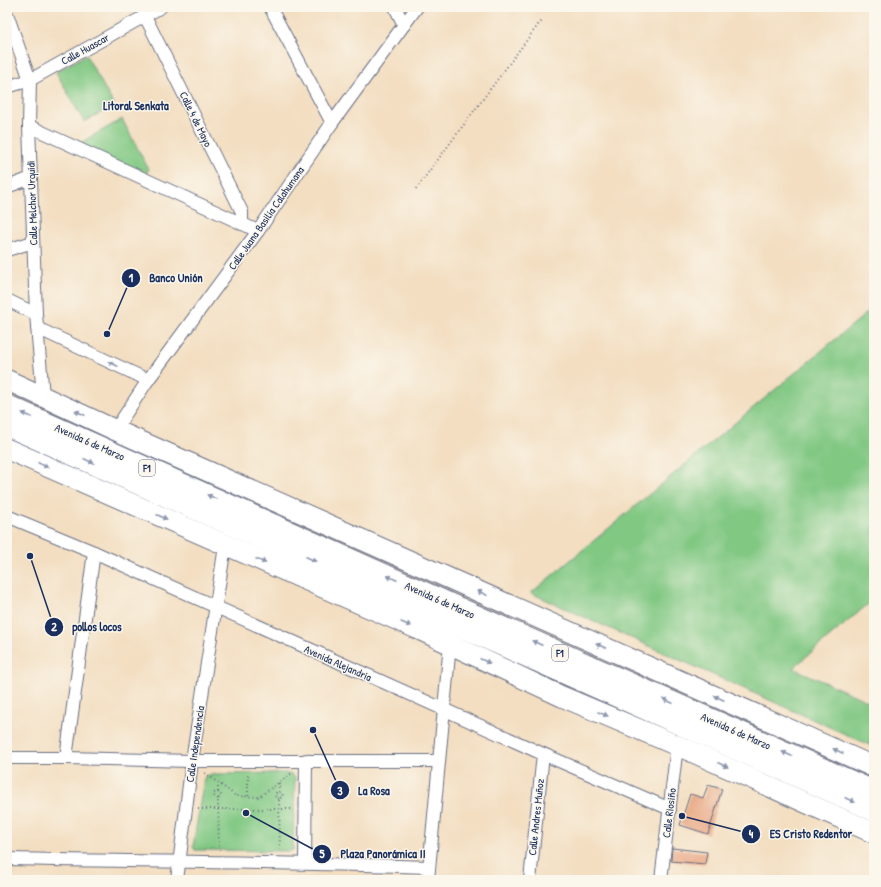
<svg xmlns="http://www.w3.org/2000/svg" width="881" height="887" viewBox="0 0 881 887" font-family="'Patrick Hand',sans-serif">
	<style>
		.green { fill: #81c883; stroke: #4e7c70 }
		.building { fill: #e7a27d }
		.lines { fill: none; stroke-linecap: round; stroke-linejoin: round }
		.street-casing { stroke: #676c81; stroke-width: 14 }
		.primary-casing { stroke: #676c81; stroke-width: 22 }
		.highway-casing { stroke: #676c81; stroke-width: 24 }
		.path { stroke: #676c81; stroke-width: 2; stroke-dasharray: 1 3; stroke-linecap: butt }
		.street { stroke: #fff; stroke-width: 12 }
		.primary { stroke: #fff; stroke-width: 20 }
		.highway { stroke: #fff; stroke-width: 22 }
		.oneway { fill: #8d97ae }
		.labels { text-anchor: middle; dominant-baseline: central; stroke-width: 3; stroke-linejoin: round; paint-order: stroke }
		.shield { fill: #fbf7ec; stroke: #5e6b89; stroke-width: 1 }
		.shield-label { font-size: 10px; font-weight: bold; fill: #1b2f5e }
		.street-label { font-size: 11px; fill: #1b2f5e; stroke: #fbf7ec }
		.neighbourhood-label { font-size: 12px; font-weight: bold; fill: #1b2f5e; stroke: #fbf7ec }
		.leader { fill: none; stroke: #1b2f5e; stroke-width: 1.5 }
		.callout-dot { fill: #1b2f5e; stroke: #fbf7ec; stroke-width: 1.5 }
		.mark-label { font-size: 12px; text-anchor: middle; font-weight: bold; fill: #fff }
		.callout-label { font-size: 12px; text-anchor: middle; font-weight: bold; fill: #1b2f5e; stroke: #fbf7ec; stroke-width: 3; stroke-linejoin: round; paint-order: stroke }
	</style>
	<rect width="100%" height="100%" fill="#fbf7ec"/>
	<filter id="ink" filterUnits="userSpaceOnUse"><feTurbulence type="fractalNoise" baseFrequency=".025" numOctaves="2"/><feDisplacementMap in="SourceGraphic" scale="8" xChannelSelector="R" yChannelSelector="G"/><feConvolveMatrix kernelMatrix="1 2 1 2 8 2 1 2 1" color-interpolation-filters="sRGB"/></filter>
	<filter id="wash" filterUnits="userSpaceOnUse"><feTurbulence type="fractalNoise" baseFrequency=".012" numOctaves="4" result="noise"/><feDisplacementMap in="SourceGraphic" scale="16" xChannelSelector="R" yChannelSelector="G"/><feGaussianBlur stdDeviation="0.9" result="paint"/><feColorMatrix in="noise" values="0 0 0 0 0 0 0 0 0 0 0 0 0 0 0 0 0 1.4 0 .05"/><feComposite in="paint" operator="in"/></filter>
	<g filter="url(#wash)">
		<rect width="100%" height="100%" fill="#f3dec1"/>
		<g class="green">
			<path d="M 86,55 L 114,105 L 84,122 L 56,72 Z"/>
			<path d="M 122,119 L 149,170 L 140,177 L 81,149 L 82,142 Z"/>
			<path d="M 874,307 L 874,599 L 793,668 L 874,704 L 874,747 L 531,593 Z"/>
			<path d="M 286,773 L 292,775 L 295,778 L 293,850 L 290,851 L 195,850 L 193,847 L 204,778 L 207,775 L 212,774 Z"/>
		</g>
		<g id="blocks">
			<g class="building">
				<path d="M 708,785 L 722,789 L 708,834 L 680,825 L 690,794 L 703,798 Z"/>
				<path d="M 672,848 L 707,852 L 705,864 L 671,861 Z"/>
			</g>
		</g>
	</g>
	<g filter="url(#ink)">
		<use href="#blocks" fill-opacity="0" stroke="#676c81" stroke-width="1"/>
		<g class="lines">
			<defs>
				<g id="street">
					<path d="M 270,7 L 332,123"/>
					<path d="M 395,7 L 404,25"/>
					<path d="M 7,14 L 30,80 L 29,126 L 36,314 L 43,396"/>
					<path d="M 145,16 L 242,212 L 242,224"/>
					<path d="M 7,87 L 30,80 L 161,7"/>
					<path d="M 29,126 L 258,231"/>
					<path d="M 7,187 L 31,178"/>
					<path d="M 7,250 L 33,242"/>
					<path d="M 7,300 L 36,314"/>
					<path d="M 37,328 L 148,380"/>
					<path d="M 115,430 L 148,380 L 258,231 L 332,123 L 417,7"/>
					<path d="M 7,516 L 94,552 L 543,754 L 670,809"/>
					<path d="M 7,758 L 66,758 L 192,761 L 439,761"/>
					<path d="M 66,758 L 94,552"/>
					<path d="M 7,859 C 148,862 289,862 429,867"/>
					<path d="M 305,863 L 306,760"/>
					<path d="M 177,880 L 192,761 L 225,546"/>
					<path d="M 428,880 L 450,644"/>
					<path d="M 530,880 L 543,754"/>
					<path d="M 661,880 L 677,746"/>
				</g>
				<g id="primary">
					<path d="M 7,380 L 115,430 L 874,767"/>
					<path d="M 7,449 L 418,629 L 563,697 L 690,751 L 874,833"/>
				</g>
				<g id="highway">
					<path d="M 7,406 L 462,610 L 874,792"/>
					<path d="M 7,425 L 874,810"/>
				</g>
			</defs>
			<use href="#street" class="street-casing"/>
			<use href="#primary" class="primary-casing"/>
			<use href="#highway" class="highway-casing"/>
			<g class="path">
				<path d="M 416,189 L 538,25 L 543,20"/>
				<path d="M 205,773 L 236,796 L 259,797 L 292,773"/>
				<path d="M 279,783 L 279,792"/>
				<path d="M 218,792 L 218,783"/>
				<path d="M 248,796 L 248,774"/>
				<path d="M 218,799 L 214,796 L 214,793 L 217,792 L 220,793 L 221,796 L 218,799 L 219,850"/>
				<path d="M 279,799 L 275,796 L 276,793 L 278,792 L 282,793 L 283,796 L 279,799 L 280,852"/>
				<path d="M 198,809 L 293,809"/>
			</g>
			<use href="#street" class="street"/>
			<use href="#primary" class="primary"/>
			<use href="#highway" class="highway"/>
		</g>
		<defs><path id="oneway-solid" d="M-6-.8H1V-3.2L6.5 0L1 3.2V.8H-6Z"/></defs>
		<g class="oneway">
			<use href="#oneway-solid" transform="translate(113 364) rotate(-155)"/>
			<use href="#oneway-solid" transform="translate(80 413) rotate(-155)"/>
			<use href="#oneway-solid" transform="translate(27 415) rotate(-156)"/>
			<use href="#oneway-solid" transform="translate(89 461) rotate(24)"/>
			<use href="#oneway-solid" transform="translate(43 465) rotate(24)"/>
			<use href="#oneway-solid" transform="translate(212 497) rotate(-156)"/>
			<use href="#oneway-solid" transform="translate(162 517) rotate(24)"/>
			<use href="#oneway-solid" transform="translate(311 559) rotate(24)"/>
			<use href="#oneway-solid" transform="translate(261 561) rotate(23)"/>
			<use href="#oneway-solid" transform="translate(392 578) rotate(-156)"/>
			<use href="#oneway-solid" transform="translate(482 593) rotate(-156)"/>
			<use href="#oneway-solid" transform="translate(406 624) rotate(23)"/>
			<use href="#oneway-solid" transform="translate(537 643) rotate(-156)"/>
			<use href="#oneway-solid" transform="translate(601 646) rotate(-156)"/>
			<use href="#oneway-solid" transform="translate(485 661) rotate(25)"/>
			<use href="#oneway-solid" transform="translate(719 698) rotate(-156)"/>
			<use href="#oneway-solid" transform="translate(668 701) rotate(-156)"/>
			<use href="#oneway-solid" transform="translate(603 714) rotate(23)"/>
			<use href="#oneway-solid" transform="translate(838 751) rotate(-156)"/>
			<use href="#oneway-solid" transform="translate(787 754) rotate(-156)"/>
			<use href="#oneway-solid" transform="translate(723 765) rotate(24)"/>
			<use href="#oneway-solid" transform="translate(850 800) rotate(24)"/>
		</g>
	</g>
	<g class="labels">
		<g class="shield">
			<rect x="139" y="460" width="16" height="16" rx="3"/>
			<rect x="552" y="645" width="16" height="16" rx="3"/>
		</g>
		<g class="shield-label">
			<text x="147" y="468">F1</text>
			<text x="560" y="653">F1</text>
		</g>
		<g class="street-label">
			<text transform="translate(85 49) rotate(-29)">Calle Huascar</text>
			<text transform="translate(196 119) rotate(64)">Calle 4 de Mayo</text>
			<text transform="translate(32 203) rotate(-92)">Calle Melchor Urquidi</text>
			<text transform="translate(266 218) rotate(-55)">Calle Juana Basilia Calahumana</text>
			<text transform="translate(90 442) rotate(24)">Avenida 6 de Marzo</text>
			<text transform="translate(440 600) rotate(24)">Avenida 6 de Marzo</text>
			<text transform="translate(338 663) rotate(24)">Avenida Alejandria</text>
			<text transform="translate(736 731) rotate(24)">Avenida 6 de Marzo</text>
			<text transform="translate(195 744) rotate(-82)">Calle Independencia</text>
			<text transform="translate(669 813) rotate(-83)">Calle Riosiño</text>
			<text transform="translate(536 817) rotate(-84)">Calle Andres Muñoz</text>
		</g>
		<g class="neighbourhood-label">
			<text x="136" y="105">Litoral Senkata</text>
		</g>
	</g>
	<path class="leader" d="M107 334L131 278M30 556L54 627M313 730L340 790M682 816L751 834M246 813L322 854"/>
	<g class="callout-dot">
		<circle cx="107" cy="334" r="4"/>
		<circle cx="30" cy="556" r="4"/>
		<circle cx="313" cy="730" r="4"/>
		<circle cx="682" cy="816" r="4"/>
		<circle cx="246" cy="813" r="4"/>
		<circle cx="131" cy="278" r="10"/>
		<circle cx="54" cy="627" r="10"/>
		<circle cx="340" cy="790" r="10"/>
		<circle cx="751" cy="834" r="10"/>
		<circle cx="322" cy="854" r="10"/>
	</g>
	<g class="mark-label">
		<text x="131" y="282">1</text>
		<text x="54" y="631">2</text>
		<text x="340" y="795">3</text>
		<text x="751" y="838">4</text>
		<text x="322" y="858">5</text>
	</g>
	<g class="callout-label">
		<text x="176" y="282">Banco Unión</text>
		<text x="97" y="631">pollos locos</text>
		<text x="374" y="795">La Rosa</text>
		<text x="811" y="838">ES Cristo Redentor</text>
		<text x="383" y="858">Plaza Panorámica II</text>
	</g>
	<rect width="881" height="887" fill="none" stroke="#fbf7ec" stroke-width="24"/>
</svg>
